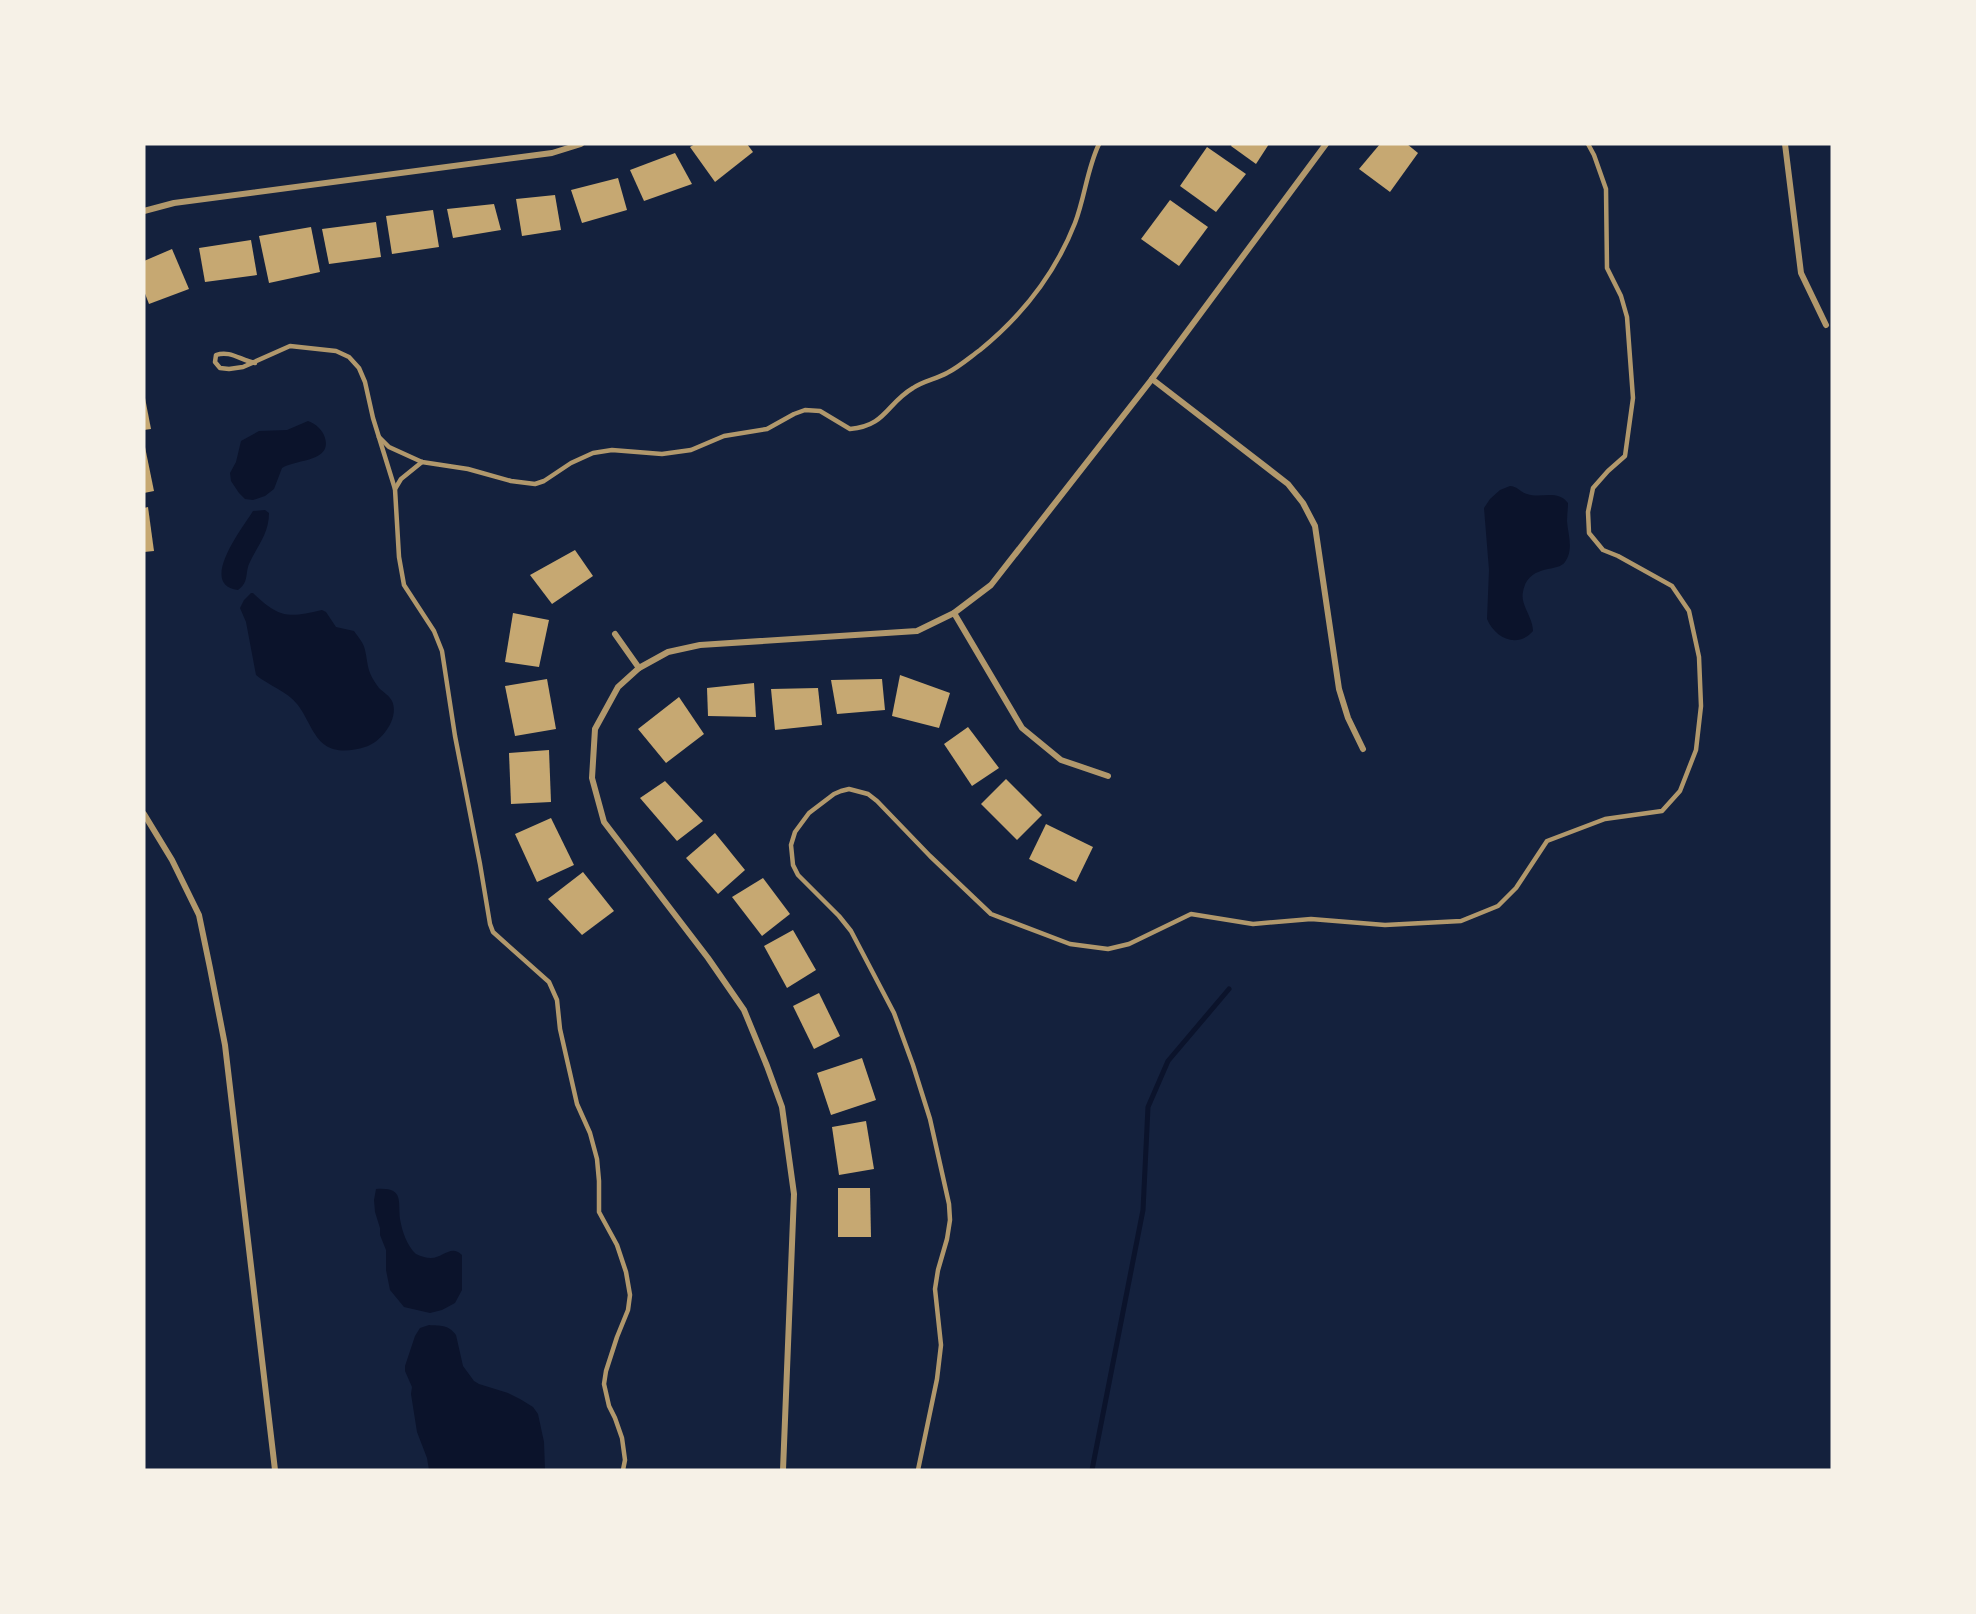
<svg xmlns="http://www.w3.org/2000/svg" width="1976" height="1614" viewBox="0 0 1976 1614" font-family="'Sofia Sans Condensed',sans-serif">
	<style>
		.water { fill: #0b132b }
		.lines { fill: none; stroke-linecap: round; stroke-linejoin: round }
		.stream { stroke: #0b132b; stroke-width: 5 }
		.building { fill: #c6a872 }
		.service { stroke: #b1986c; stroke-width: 4.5 }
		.minor { stroke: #b1986c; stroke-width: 6 }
	</style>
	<rect width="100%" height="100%" fill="#14213d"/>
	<g class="water">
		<path d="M 308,421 C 316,424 323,430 325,438 C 332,462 297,459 282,468 L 274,489 L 265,496 L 253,500 L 245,499 L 239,493 L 231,481 L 230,473 L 236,462 L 241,441 L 259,431 L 287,430 Z"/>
		<path d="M 1510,486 C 1517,486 1520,492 1527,494 C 1541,499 1557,489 1568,503 C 1568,509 1567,515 1567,521 C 1568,535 1574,549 1565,562 C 1558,573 1528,563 1523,592 C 1520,605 1533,617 1533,631 C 1517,649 1495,638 1487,619 L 1489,570 L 1484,508 L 1490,499 L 1500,490 Z"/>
		<path d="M 265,510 L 269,513 C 269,534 257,546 249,564 C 245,574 249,582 238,590 C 197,585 244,526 253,511 Z"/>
		<path d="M 251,593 L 253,593 C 279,618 288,618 322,610 L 326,612 L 336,627 L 354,631 C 358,637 364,643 365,650 C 367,658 367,665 370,673 C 372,678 376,684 379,688 C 384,693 389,695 392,701 C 400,718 381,743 365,747 C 352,751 336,753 325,745 C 313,737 307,716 297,704 C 288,692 268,685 256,675 L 246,622 L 240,608 L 244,600 Z"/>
		<path d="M 376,1189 C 404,1187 398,1200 400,1219 C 402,1231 407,1246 416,1254 C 420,1256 426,1258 431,1258 C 443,1258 451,1244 462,1255 L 462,1290 L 455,1303 L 442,1310 L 430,1313 L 404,1307 L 390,1290 L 386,1270 L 386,1250 L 380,1235 L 380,1228 L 375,1212 L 374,1200 Z"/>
		<path d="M 429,1325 C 440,1326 448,1324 456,1335 L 463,1366 L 474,1381 L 479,1384 L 508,1393 L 520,1399 L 533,1407 L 538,1414 L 544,1442 L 545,1470 L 429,1470 L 427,1458 L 417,1432 L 411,1394 L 412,1387 L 405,1371 L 405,1366 L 415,1336 L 420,1328 Z"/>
	</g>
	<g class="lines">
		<path class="stream" d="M 1092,1470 L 1143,1210 L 1148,1107 L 1168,1061 L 1229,989"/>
	</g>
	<g class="building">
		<path d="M 695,144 L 747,144 L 753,152 L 715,182 L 690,147 Z"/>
		<path d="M 1232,144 L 1269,144 L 1256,164 L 1231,146 Z"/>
		<path d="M 1380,144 L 1407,144 L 1418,153 L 1390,192 L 1359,169 Z"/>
		<path d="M 1207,147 L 1246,174 L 1216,212 L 1180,186 Z"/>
		<path d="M 675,153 L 692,184 L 644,201 L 630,170 Z"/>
		<path d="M 618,178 L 627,210 L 582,223 L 571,190 Z"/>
		<path d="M 555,195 L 561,230 L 522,236 L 516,199 Z"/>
		<path d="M 1170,200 L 1208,227 L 1179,266 L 1141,239 Z"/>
		<path d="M 494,204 L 501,230 L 453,238 L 447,209 Z"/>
		<path d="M 433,210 L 439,247 L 392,254 L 386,216 Z"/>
		<path d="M 376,222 L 381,257 L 329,264 L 322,229 Z"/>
		<path d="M 311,227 L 320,272 L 269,283 L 259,236 Z"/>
		<path d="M 251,240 L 257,275 L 205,282 L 199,248 Z"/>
		<path d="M 172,249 L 189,289 L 149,304 L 144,291 L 144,261 Z"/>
		<path d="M 145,398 L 151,429 L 144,430 L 144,399 Z"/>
		<path d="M 145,447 L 154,491 L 144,493 L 144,448 Z"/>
		<path d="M 148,507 L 154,551 L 144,552 L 144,508 Z"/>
		<path d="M 575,550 L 593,576 L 552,604 L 530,575 Z"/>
		<path d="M 513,613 L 549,620 L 539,667 L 505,662 Z"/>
		<path d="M 900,675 L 950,693 L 939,728 L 892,716 Z"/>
		<path d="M 547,679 L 556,729 L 515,736 L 505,686 Z"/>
		<path d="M 882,679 L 885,710 L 837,714 L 831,680 Z"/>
		<path d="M 754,683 L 756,717 L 708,716 L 707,688 Z"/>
		<path d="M 818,688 L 822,725 L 775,730 L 771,689 Z"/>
		<path d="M 679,697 L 704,734 L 666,763 L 638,729 Z"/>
		<path d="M 968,727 L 999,768 L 972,786 L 944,744 Z"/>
		<path d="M 549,750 L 551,802 L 511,804 L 509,753 Z"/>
		<path d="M 1006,779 L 1042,815 L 1017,840 L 981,804 Z"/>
		<path d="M 665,781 L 703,821 L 677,841 L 640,798 Z"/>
		<path d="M 551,818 L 574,865 L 537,882 L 515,834 Z"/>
		<path d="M 1046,824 L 1093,847 L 1076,882 L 1029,859 Z"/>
		<path d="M 715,833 L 745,870 L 718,894 L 686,858 Z"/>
		<path d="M 583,872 L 614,911 L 582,935 L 548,899 Z"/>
		<path d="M 763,878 L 790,914 L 762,936 L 732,897 Z"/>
		<path d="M 793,930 L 816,970 L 787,988 L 764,946 Z"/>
		<path d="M 819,993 L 840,1036 L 814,1049 L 793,1006 Z"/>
		<path d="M 862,1058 L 876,1100 L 831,1115 L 817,1073 Z"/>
		<path d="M 866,1121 L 874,1169 L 839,1175 L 832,1127 Z"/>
		<path d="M 838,1188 L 870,1188 L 871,1237 L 838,1237 Z"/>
	</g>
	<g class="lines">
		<g class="service">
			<path d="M 255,363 C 240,360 230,350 216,355 L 215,362 L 220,368 L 229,369 L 243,367 L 290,346 L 336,351 L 349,357 L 359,368 L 365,382 L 373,418 L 395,489"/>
			<path d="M 379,437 L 389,447 L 422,462 L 468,469 L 511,481 L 535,484 L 544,481 L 571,463 L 593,453 L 612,450 L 662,454 L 691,450 L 724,436 L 767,429 L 794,414 L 805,410 L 820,411 L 850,429 C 886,426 886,404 913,388 C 923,381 936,379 947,373 C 959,367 969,358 980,350 C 1023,315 1055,274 1075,223 C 1085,197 1087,169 1099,144"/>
			<path d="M 422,462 L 401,479 L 395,489 L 399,557 L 404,585 L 434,631 L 442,651 L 455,736 L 480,864 L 490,924 L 493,932 L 549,982 L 557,1000 L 560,1029 L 577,1104 L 590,1133 L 597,1159 L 599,1181 L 599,1212 L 617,1245 L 626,1272 L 630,1295 L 628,1310 L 617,1337 L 606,1371 L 604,1384 L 609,1406 L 615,1418 L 622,1438 L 625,1460 L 623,1470"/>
			<path d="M 918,1470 L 937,1379 L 941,1345 L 935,1289 L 938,1270 L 947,1239 L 950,1220 L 949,1204 L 930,1119 L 913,1065 L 894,1013 L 851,931 L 839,916 L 798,875 L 793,865 L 791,845 L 795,832 L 809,813 L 834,794 L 841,791 L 849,789 L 868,794 L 877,801 L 930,856 L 991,914 L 1070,944 L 1108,949 L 1129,944 L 1191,914 L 1253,924 L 1311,919 L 1385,925 L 1461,921 L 1498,906 L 1516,888 L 1547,841 L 1605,819 L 1662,811 L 1680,791 L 1696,750 L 1701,706 L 1699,657 L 1689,611 L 1672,586 L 1618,556 L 1603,550 L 1589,533 L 1588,512 L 1593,488 L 1608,471 L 1625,456 L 1633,398 L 1627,317 L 1621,296 L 1607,268 L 1606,189 L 1594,155 L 1588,144"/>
		</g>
		<g class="minor">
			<path d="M 1785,144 L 1801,273 L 1826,325"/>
			<path d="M 144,211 L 174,203 L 552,153 L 581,144"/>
			<path d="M 1152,379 L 1288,484 L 1303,503 L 1315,526 L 1339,689 L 1348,718 L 1363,749"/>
			<path d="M 954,613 L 1022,728 L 1061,760 L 1108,776"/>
			<path d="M 615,634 L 639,668"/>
			<path d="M 144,814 L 172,860 L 199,915 L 210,968 L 225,1045 L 275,1470"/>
			<path d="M 783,1470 L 794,1194 L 782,1107 L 767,1066 L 744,1010 L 708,958 L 604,822 L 592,778 L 595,729 L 618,687 L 639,668 L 668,652 L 700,645 L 917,631 L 954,613 L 991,585 L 1152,379 L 1326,144"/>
		</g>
	</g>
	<rect width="1976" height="1614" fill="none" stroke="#f6f1e7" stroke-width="291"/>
</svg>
